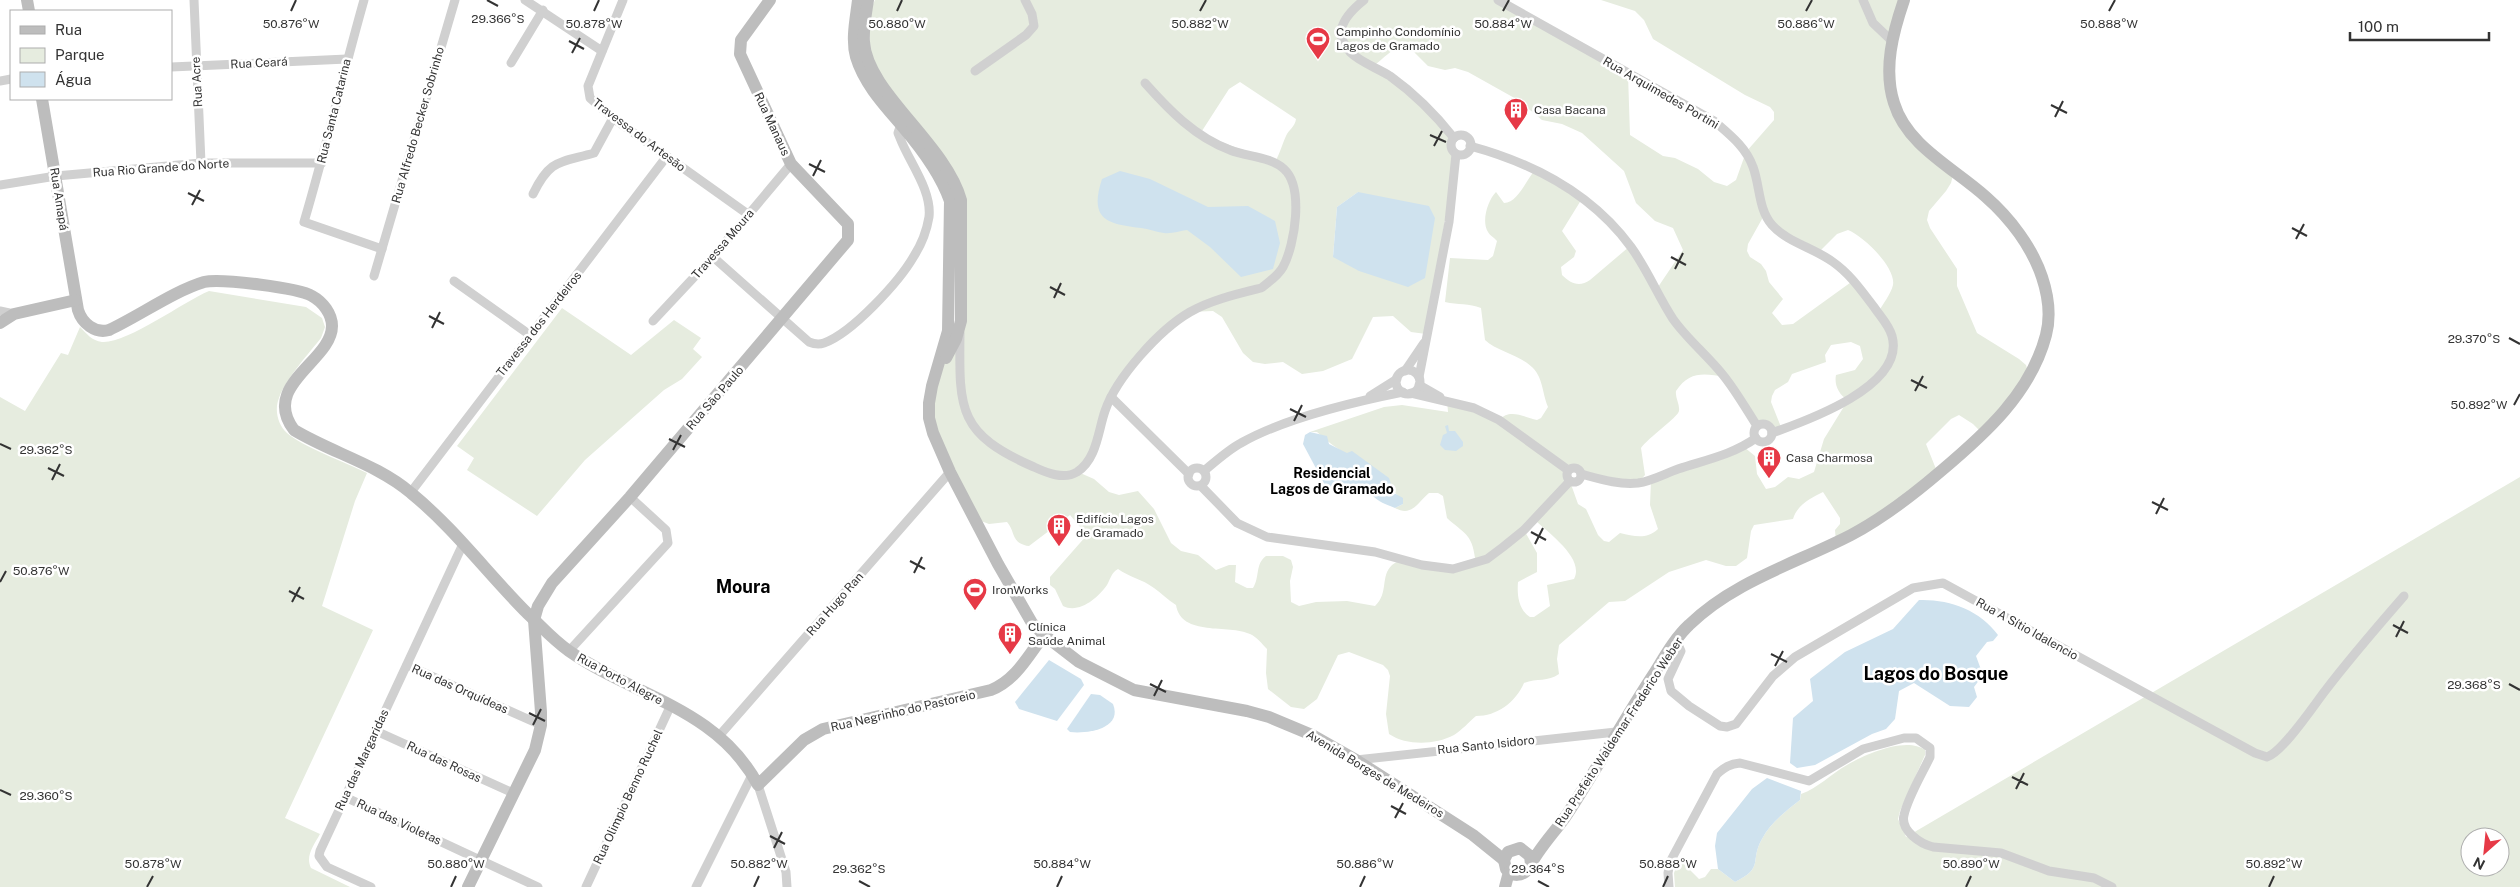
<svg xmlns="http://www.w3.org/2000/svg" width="2520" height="887" viewBox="0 0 2520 887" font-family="'Public Sans',sans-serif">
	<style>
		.green { fill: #e6ecdf; fill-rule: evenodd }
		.water { fill: #cfe2ee }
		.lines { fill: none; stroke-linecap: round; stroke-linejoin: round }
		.street { stroke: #d0d0d0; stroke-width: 9 }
		.secondary { stroke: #bdbdbd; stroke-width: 12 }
		.ticks { fill: none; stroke: #333; stroke-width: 2 }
		.labels { text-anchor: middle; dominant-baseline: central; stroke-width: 5; stroke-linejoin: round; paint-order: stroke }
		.poi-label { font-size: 12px; fill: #333; stroke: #fff; text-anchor: start }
		.street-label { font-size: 12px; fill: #333; stroke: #fff }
		.neighbourhood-label { font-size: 14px; font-weight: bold; fill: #000; stroke: #fff }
		.district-label { font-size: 18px; font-weight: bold; fill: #000; stroke: #fff }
		.ticks-label { font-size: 12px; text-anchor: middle; fill: #333; stroke: #fff; stroke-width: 5; stroke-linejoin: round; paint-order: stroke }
	</style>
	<rect width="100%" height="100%" fill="#fff"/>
	<g class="green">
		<path d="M 875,0 L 1498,0 L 1628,74 L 1630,135 L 1663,156 L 1675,158 L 1698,169 L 1714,182 L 1727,186 L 1736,180 L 1746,152 L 1774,120 L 1774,112 L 1770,107 L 1745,95 L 1653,39 L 1644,20 L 1635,11 L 1601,0 L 1904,0 L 1893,42 L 1898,116 L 1954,171 L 1951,183 L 1946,191 L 1929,211 L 1927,220 L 1930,228 L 1957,269 L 1957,286 L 1977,333 L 2019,359 L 2026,365 L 2029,375 L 1980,431 L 1973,424 L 1959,415 L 1951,419 L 1926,444 L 1938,474 L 1836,542 L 1835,530 L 1840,524 L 1840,518 L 1823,492 C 1811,498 1797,505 1793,519 L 1754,525 L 1751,531 L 1747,558 L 1736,566 L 1726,566 L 1706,560 L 1669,572 L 1625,601 L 1609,602 L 1559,645 L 1557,659 L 1559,674 C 1548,682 1537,678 1524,683 C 1515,703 1497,716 1476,716 C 1469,722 1462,730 1454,735 C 1435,745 1407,746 1389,734 L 1386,714 L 1390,676 L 1388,670 L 1383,665 L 1349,652 L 1338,655 L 1317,699 L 1304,709 L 1291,707 L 1268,689 L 1266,673 L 1267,649 C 1262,644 1257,637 1250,634 C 1229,624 1181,637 1176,605 C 1168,600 1161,593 1154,588 C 1142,579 1129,577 1118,569 C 1111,573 1111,578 1107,585 C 1098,598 1079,614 1063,606 L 1055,589 L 1050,585 L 1050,577 L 1087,535 L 1070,515 L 1029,546 C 1010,543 1016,532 1007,522 L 989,524 L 981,521 L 933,433 L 932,386 L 956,339 L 961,200 L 872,69 L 868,15 ZM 1404,46 L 1414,52 L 1428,66 L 1445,70 L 1455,68 L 1468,72 L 1518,100 L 1542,120 L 1562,124 L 1582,133 L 1624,171 L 1636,203 L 1655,221 L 1673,228 L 1683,250 L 1656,290 L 1630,246 L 1590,280 C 1579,288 1570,283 1562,275 L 1561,267 L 1574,257 L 1576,251 L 1562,231 L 1583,197 L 1535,170 C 1526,180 1518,203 1504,203 L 1496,192 C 1488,200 1481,221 1488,232 C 1490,236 1494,237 1497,241 L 1493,256 L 1488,260 L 1450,258 L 1445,302 C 1458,305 1469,303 1481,308 L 1485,340 C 1500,354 1530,356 1539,377 C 1543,386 1544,398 1548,407 L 1541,418 L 1537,420 C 1523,417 1510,408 1499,420 L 1447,400 L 1448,412 L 1402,405 L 1384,407 L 1310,432 L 1317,432 C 1337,452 1365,463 1387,482 C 1393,487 1397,497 1403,504 L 1395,508 C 1412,517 1417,503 1429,493 L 1438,493 L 1443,496 L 1447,518 C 1463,533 1472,533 1475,558 C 1469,561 1460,567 1454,569 C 1438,571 1406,552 1392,565 C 1380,576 1389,593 1375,606 L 1347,601 L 1316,602 L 1299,606 L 1291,602 L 1290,581 L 1293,567 L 1291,560 L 1283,556 L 1266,556 C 1255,564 1260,577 1253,588 L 1247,588 L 1235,582 L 1236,565 L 1229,565 L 1216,570 L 1198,555 L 1181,551 L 1171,543 L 1154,509 L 1138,491 L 1119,495 L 1109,492 L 1094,479 L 1078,472 L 1088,459 L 1121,380 L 1177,321 L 1189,312 L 1213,311 L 1222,317 L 1243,353 L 1253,362 L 1265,364 L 1283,362 L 1302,374 L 1323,371 L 1352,359 L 1373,317 L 1393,316 L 1411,332 L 1426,334 L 1456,154 L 1451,149 L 1452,141 L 1415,96 L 1373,66 C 1384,59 1391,48 1404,46 ZM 1240,82 L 1296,119 C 1295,127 1289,129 1286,136 C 1282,145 1280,153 1275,162 L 1200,134 L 1229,89 ZM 1358,192 L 1333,257 L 1337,207 ZM 1763,210 L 1782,233 L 1821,250 L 1837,234 L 1848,230 C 1863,236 1896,267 1893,285 C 1891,294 1882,305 1878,313 L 1854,280 L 1793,324 L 1782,325 L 1772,313 L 1783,299 L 1769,282 L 1766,271 L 1761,264 L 1750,257 L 1747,251 L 1748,244 L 1762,219 ZM 1851,342 L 1860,346 L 1863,359 L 1855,370 L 1836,375 C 1834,385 1839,395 1848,400 L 1824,439 L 1814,472 L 1799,479 L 1788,477 L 1775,487 L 1766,489 L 1757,474 L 1755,456 L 1744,447 L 1651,480 L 1650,505 L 1658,529 C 1646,540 1634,536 1620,533 L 1609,542 L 1604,541 L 1598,535 L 1586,509 L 1578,504 L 1567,473 L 1574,468 L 1580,471 L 1638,483 L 1645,475 L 1641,448 C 1648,438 1678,417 1679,411 C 1680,404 1675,398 1676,391 C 1689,371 1704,373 1725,377 L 1760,424 L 1767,425 L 1771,430 L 1781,427 L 1771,402 L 1772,396 L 1775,390 L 1788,382 L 1792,374 L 1826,362 L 1825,355 L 1831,345 ZM 1534,519 C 1548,533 1585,558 1574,579 L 1547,585 L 1550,606 L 1534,617 L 1530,617 C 1518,609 1517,594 1518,582 L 1537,572 L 1537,553 L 1524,530 Z"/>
		<path d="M 209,291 L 306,307 L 322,318 L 325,327 L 321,338 C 309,353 285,380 279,398 C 274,410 278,425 287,433 C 301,446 349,464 367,473 L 355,501 L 322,606 L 373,630 L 285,818 L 320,834 C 314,845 305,856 311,868 L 350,887 L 0,887 L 0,397 L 25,411 L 61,353 L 68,355 L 80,327 C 86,333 92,341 102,342 C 126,344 183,302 209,291 Z"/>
		<path d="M 562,308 L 631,355 L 674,320 L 701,338 L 693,349 L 702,357 L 682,379 L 664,390 L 585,460 L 537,516 L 467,470 L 474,458 L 457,446 Z"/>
		<path d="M 2520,477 L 2520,887 L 1675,887 L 1674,873 L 1677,865 L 1683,863 L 1699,879 L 1705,877 L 1711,869 L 1718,869 L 1735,882 C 1765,867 1749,862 1762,839 C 1771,822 1785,812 1800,800 L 1801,794 C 1818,788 1831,774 1847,765 C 1865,754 1907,736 1925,750 L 1925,755 L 1900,811 L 1898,819 L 1906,837 ZM 2470,837 L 2500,837 L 2500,867 L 2470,867 Z"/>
	</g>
	<g class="water">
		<path d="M 1120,171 L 1150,179 L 1208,207 L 1248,206 L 1275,221 L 1280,243 L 1273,269 L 1241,277 L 1210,247 L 1187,230 C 1180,231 1171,234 1164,233 C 1156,232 1149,229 1141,228 C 1106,224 1089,219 1102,179 Z"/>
		<path d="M 1358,192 L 1429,206 L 1435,218 L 1425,278 L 1408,287 L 1359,271 L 1333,257 L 1337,207 Z"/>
		<path d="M 1448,425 L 1449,431 L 1455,431 L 1463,442 L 1463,446 L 1456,451 L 1445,450 L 1440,445 L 1443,435 L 1447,433 L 1445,426 Z"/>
		<path d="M 1310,432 L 1327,436 L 1329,444 L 1347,453 L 1352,451 L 1389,478 L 1394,493 L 1403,498 L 1403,504 L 1395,508 C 1385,504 1379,502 1372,495 C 1361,485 1339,488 1326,487 L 1303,444 L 1305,435 Z"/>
		<path d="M 1919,600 C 1949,599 1980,610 1998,635 L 1993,641 L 1987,642 L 1976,656 L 1983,675 L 1974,687 L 1977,697 L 1969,707 L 1950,706 L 1914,683 L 1899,691 L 1895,719 L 1886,729 L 1872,734 L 1815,765 L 1797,768 L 1790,763 L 1793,718 L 1813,701 L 1810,679 L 1845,652 L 1893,629 Z"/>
		<path d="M 1049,660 L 1081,679 L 1084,685 L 1057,721 L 1019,709 L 1015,702 Z"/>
		<path d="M 1091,694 L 1100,695 L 1113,704 C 1123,729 1087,734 1070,732 L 1067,729 Z"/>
		<path d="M 1767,778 L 1801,791 L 1800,800 C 1785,812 1771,822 1762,839 C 1749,862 1765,867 1735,882 L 1718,869 L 1715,846 L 1717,833 L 1752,789 Z"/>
	</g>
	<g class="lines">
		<g class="street">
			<path d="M 194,0 L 201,163"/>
			<path d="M 364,0 C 343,74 326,148 304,222 L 382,249"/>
			<path d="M 525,0 L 602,51"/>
			<path d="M 623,0 L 588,86 L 590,98 L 613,118 L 749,215"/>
			<path d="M 1364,0 C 1354,8 1340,21 1341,35 C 1342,41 1346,47 1350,52 C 1360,62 1377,68 1390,76 C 1415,94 1435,114 1454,138"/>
			<path d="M 1498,0 L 1714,121 C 1730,135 1746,147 1753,167 C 1760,185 1758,209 1772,225 C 1787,242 1814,248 1833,262 C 1850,274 1861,290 1874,307 C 1880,316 1889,325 1892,336 C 1906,386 1806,421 1772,433"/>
			<path d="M 1863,0 L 1873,23 L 1893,42"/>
			<path d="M 511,63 L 543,10"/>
			<path d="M 171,67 L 347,59"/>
			<path d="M 975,71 L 1026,35 L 1034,26 L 1032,14 L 1025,0"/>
			<path d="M 0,81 L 11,79"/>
			<circle cx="1461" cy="145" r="10"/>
			<path d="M 1470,146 C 1533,163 1592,194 1631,247 C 1647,269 1658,296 1673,319 C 1687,339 1708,356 1723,375 C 1736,391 1746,409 1757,426"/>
			<path d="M 0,185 L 56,176 L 201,163 L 322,163"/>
			<path d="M 533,194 C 550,159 559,163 594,153 L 613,118"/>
			<path d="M 713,257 L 809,342 C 814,344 818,345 824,343 C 852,333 899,282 914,256 C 921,245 927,229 929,217 C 932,190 909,162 900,138 L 898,133 L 902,121"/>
			<path d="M 374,276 L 455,0"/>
			<path d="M 454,281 L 530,335"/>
			<path d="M 0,311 L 14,314"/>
			<path d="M 653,321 L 713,257 L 791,164"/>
			<path d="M 960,333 C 959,410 958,434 1034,467 C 1047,473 1064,480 1077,472 C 1097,459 1098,431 1105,411 C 1116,378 1159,330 1190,312 C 1211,300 1237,294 1261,288 C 1269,282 1278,276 1283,267 C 1295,245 1304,187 1284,169 C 1270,156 1247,157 1230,150 C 1195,137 1169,110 1145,83"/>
			<circle cx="1408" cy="382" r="12"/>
			<path d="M 1405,371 L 1424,343"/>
			<path d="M 1419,377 L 1449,222 L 1456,154"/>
			<path d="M 1419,385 L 1440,397"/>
			<path d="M 1411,393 L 1474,408 L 1499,420 L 1568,470"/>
			<path d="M 1370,396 L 1397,379"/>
			<path d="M 1111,397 L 1189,474"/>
			<circle cx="1763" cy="433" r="9"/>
			<circle cx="1574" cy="475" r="7"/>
			<circle cx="1197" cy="477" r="9"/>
			<path d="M 1204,471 C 1216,461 1228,450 1241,443 C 1285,418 1353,402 1403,392"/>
			<path d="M 1581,474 C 1600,479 1618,485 1638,483 C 1652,481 1664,474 1678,469 C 1705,460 1732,455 1756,438"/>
			<path d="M 1201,486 L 1237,523 L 1267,537 L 1375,552 L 1422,565 L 1453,569 L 1487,559 L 1503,547 L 1524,530 L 1570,481"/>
			<path d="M 411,492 L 667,156"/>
			<path d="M 1676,640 L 1681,651 L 1668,679 L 1671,691 L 1689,706 L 1720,726 L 1727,727 L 1736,724 L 1773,676 L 1795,657 L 1913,588 L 1943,583 L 2255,753 L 2267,757 C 2283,752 2314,705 2325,691 C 2350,658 2377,627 2404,596"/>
			<path d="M 569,651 L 668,543 L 666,530 L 630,497"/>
			<path d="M 407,665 L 541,725"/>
			<path d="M 376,731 L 513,793"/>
			<path d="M 719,736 L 950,472"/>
			<path d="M 1356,760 L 1616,732"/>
			<path d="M 758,785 L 786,872 L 787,887"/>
			<path d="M 345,797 L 538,887"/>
			<path d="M 371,887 L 327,867 L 319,856 L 320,851 L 463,544"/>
			<path d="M 586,887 L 670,707"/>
			<path d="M 696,887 L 752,775"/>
			<path d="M 1669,887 L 1668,873 L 1670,862 L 1717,774 C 1725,767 1730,764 1740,763 L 1809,781 L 1863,749 L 1904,738 L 1916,738 L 1930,748 L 1930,757 C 1922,774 1908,797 1904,815 C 1900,831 1921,844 1933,847 L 2001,853 L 2049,871 L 2094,878 L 2112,887"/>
		</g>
		<g class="secondary">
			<path d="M 27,0 L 29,11"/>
			<path d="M 858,0 C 856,18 851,39 856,57 C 864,84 885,106 903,127 C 921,148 941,175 950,201 L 948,331 L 932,386 L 929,403 L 929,418 L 933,433 L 950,472 L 998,564 L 1032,623 L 1044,635 L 1079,662 L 1134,690 L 1247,711 L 1269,717 L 1312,735 L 1356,760 L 1473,835 L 1504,860"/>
			<path d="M 868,0 C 866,14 863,28 864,42 C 867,92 945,143 961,200 L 961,321 L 956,339 L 946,358"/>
			<path d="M 42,99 L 78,310 C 82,323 95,334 109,330 C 139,316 174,291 204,282 C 220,278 299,288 312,296 C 323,302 332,314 332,326 C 332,361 260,385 294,430 C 332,453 377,464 411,493 C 454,528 488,574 527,613 C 541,626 553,640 569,651 C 635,697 717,708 758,785 L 804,740 L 823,729 L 991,690 C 1016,680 1028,656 1044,635"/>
			<path d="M 0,323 L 14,314 L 76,300"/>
			<path d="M 1531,864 L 1530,856 L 1520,848 L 1508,852 L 1504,860 L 1506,869 C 1513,877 1522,877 1529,868 C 1538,849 1554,833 1566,816 C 1597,769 1624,719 1655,672 C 1665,656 1675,638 1689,625 C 1734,581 1797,563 1851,535 C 1885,517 1913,495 1941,471 C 1985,434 2031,393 2046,335 C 2051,316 2048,295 2042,277 C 2032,247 2010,218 1986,197 C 1954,168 1907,146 1894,103 C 1883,69 1893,32 1904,0"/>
			<path d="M 468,887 L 535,750 L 541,725 L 541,712 L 534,620 L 538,606 L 552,583 L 630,497 L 848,240 L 848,224 L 791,164 L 740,54 L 741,40 L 770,0"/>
			<path d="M 1505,887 L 1509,872"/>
		</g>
	</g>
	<path class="ticks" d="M 487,0 L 498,6M 291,11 L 296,0M 594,11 L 599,0M 897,11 L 902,0M 1200,11 L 1206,0M 1503,11 L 1509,0M 1806,11 L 1812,0M 2109,11 L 2115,0M 569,41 L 584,49M 572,53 L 580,38M 2051,105 L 2067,113M 2055,117 L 2063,101M 1430,135 L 1446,142M 1434,146 L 1442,131M 809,164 L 825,172M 813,176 L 821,160M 188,193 L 204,201M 192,205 L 200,190M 2292,228 L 2307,236M 2296,239 L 2304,224M 1671,257 L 1686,265M 1675,269 L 1683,253M 1050,287 L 1065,295M 1054,298 L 1061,283M 429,316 L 444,324M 432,328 L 440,312M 2509,338 L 2520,344M 1911,380 L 1927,388M 1915,391 L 1923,376M 2514,405 L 2520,394M 1290,409 L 1306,417M 1294,421 L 1302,405M 669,439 L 685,447M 0,444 L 11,449M 673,450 L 681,435M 48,468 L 64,476M 52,480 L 60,464M 2152,502 L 2168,510M 2156,514 L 2164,498M 1531,532 L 1546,540M 1535,544 L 1543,528M 910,561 L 925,569M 914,573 L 922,557M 0,582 L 6,571M 289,591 L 304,599M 292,602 L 300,587M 2393,625 L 2408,633M 2396,637 L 2404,621M 1771,654 L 1787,662M 1775,666 L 1783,651M 1150,684 L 1166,692M 2509,684 L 2520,690M 1154,696 L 1162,680M 529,713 L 545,721M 533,725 L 541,709M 2012,777 L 2028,785M 2016,789 L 2024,773M 0,790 L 11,795M 1391,806 L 1406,814M 1395,818 L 1403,803M 770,836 L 785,844M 774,848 L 782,832M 859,881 L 870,887M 1538,881 L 1549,887M 147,887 L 153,876M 451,887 L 456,876M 754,887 L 759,876M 1057,887 L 1062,876M 1360,887 L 1365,876M 1663,887 L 1668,876M 1966,887 L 1971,876M 2269,887 L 2274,876"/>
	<defs>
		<symbol id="stadium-pin" viewBox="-11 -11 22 30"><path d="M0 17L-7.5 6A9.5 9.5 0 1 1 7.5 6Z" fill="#e63946" stroke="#fff"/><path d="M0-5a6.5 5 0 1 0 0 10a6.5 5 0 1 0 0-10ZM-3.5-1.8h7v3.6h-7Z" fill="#fff"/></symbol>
		<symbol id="building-pin" viewBox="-11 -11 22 30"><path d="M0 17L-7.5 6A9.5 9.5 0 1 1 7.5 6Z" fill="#e63946" stroke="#fff"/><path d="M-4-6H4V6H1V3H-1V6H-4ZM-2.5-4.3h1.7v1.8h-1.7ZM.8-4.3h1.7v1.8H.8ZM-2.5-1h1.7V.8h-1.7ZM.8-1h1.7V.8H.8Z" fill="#fff"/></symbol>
	</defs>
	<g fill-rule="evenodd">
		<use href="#stadium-pin" x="1304" y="25" width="28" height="38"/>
		<use href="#building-pin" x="1502" y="96" width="28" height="38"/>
		<use href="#building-pin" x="1755" y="444" width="28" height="38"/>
		<use href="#building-pin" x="1045" y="512" width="28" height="38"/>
		<use href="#stadium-pin" x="961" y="576" width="28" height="38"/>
		<use href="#building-pin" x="996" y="620" width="28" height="38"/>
	</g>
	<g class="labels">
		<g class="poi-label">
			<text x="1336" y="32">Campinho Condomínio<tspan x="1336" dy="14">Lagos de Gramado</tspan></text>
			<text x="1534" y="110">Casa Bacana</text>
			<text x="1786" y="458">Casa Charmosa</text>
			<text x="1076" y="519">Edifício Lagos<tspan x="1076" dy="14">de Gramado</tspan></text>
			<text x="992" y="590">IronWorks</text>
			<text x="1028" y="627">Clínica<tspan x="1028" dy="14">Saúde Animal</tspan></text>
		</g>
		<g class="street-label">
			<text transform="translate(259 63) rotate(-3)">Rua Ceará</text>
			<text transform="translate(197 82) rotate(-93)">Rua Acre</text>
			<text transform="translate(1661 93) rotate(30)">Rua Arquimedes Portini</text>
			<text transform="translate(334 111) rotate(-76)">Rua Santa Catarina</text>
			<text transform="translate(772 124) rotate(65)">Rua Manaus</text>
			<text transform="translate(418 125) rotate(-74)">Rua Alfredo Becker Sobrinho</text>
			<text transform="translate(639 135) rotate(37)">Travessa do Artesão</text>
			<text transform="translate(161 168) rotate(-4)">Rua Rio Grande do Norte</text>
			<text transform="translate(59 199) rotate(81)">Rua Amapá</text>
			<text transform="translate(723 244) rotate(-49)">Travessa Moura</text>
			<text transform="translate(539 324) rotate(-52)">Travessa dos Herdeiros</text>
			<text transform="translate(715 398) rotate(-49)">Rua São Paulo</text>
			<text transform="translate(835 604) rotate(-49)">Rua Hugo Ran</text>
			<text transform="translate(2027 629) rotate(29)">Rua A Sítio Idalencio</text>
			<text transform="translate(620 679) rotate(28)">Rua Porto Alegre</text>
			<text transform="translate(460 689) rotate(24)">Rua das Orquídeas</text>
			<text transform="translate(903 711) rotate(-13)">Rua Negrinho do Pastoreio</text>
			<text transform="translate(1619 732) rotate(-57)">Rua Prefeito Waldemar Frederico Weber</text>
			<text transform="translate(1486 745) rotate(-6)">Rua Santo Isidoro</text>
			<text transform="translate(362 760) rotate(-65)">Rua das Margaridas</text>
			<text transform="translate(444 762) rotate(25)">Rua das Rosas</text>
			<text transform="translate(1375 774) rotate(31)">Avenida Borges de Medeiros</text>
			<text transform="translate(628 797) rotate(-65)">Rua Olimpio Benno Ruchel</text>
			<text transform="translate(399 822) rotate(25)">Rua das Violetas</text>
		</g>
		<g class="neighbourhood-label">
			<text x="1332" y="473">Residencial<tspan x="1332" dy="16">Lagos de Gramado</tspan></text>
		</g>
		<g class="district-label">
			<text x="743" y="586">Moura</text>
			<text x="1936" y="673">Lagos do Bosque</text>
		</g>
	</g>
	<g class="ticks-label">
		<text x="498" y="23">29.366°S</text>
		<text x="291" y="28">50.876°W</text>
		<text x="594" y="28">50.878°W</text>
		<text x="897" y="28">50.880°W</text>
		<text x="1200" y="28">50.882°W</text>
		<text x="1503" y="28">50.884°W</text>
		<text x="1806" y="28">50.886°W</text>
		<text x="2109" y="28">50.888°W</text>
		<text x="2474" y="343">29.370°S</text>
		<text x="2479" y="409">50.892°W</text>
		<text x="46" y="454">29.362°S</text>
		<text x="41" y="575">50.876°W</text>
		<text x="2474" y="689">29.368°S</text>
		<text x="46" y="800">29.360°S</text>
		<text x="153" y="868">50.878°W</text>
		<text x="456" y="868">50.880°W</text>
		<text x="759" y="868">50.882°W</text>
		<text x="1062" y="868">50.884°W</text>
		<text x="1365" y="868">50.886°W</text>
		<text x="1668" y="868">50.888°W</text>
		<text x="1971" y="868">50.890°W</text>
		<text x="2274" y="868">50.892°W</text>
		<text x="859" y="873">29.362°S</text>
		<text x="1538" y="873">29.364°S</text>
	</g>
	<rect x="10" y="10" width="162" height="90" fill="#ffffff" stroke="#adadad"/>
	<rect x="20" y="26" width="25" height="8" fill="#bdbdbd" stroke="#adadad"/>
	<text x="55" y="35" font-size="15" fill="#333333">Rua</text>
	<rect x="20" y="48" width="25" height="15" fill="#e6ecdf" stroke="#adadad"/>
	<text x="55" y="60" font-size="15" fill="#333333">Parque</text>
	<rect x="20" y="72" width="25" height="15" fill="#cfe2ee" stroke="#adadad"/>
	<text x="55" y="85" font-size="15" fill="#333333">Água</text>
	<g transform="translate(2485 852) rotate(207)"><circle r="24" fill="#ffffff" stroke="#adadad"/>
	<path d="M0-4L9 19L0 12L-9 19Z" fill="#e63946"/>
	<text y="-8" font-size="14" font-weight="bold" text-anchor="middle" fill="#333333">N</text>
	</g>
	<path d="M2350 32v8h139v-8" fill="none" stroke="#333333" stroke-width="2.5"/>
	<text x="2358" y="32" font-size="15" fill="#333333" stroke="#ffffff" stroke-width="4" paint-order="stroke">100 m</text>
</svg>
